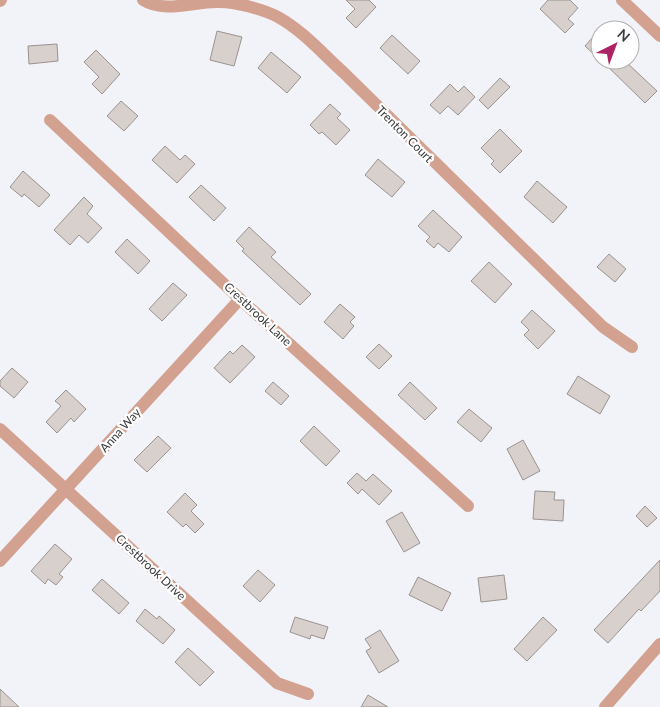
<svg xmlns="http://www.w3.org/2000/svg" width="660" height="707" viewBox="0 0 660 707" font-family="Lato,sans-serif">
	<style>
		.building { fill: #d7d0cd; stroke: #9a9390 }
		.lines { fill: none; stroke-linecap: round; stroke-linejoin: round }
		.minor { stroke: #d2a190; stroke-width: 12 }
		.tertiary { stroke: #d2a190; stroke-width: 12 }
		.labels { text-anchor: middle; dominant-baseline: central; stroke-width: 4.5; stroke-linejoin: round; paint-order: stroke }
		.street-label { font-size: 12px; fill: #3a3a3d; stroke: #fff }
	</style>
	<rect width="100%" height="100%" fill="#f2f2f9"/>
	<g class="building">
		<path d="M 346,0 L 369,0 L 376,7 L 356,28 L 346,18 L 355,9 Z"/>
		<path d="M 548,0 L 570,0 L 578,8 L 568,19 L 574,24 L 565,33 L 540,9 Z"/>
		<path d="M 600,29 L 600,60 L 585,46 Z"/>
		<path d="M 217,31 L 242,37 L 234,66 L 210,60 Z"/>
		<path d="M 392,35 L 420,61 L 408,74 L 380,48 Z"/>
		<path d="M 57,44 L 58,61 L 29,64 L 28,46 Z"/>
		<path d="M 96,50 L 120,74 L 102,94 L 92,84 L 99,77 L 84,62 Z"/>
		<path d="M 271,52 L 301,77 L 287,93 L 258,68 Z"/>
		<path d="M 601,60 L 624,60 L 657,91 L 645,103 Z"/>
		<path d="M 500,78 L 510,87 L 488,109 L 479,100 Z"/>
		<path d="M 450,84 L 458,92 L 464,86 L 475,97 L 458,115 L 448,106 L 440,114 L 430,105 Z"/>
		<path d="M 121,101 L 138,116 L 124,131 L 107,116 Z"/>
		<path d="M 330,104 L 341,114 L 337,118 L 350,130 L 336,145 L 322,132 L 319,134 L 310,125 Z"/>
		<path d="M 500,129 L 522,151 L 500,173 L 491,164 L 494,161 L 481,148 Z"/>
		<path d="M 165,146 L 180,160 L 185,155 L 195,164 L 177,183 L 152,160 Z"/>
		<path d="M 378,159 L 405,182 L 392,197 L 365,175 Z"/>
		<path d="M 23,171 L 50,195 L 39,207 L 24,194 L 22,197 L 10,187 Z"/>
		<path d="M 537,181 L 567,207 L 553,223 L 524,197 Z"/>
		<path d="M 201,185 L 226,208 L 214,221 L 189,197 Z"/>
		<path d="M 84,197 L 93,206 L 87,214 L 102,228 L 88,243 L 79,235 L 70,245 L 54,230 Z"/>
		<path d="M 433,210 L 462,237 L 449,252 L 438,243 L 434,248 L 426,241 L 430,237 L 418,226 Z"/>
		<path d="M 249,227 L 276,252 L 271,257 L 311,294 L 300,305 L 242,251 L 244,249 L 236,241 Z"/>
		<path d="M 127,239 L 150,261 L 138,274 L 115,252 Z"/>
		<path d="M 609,254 L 626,269 L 615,282 L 597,267 Z"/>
		<path d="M 489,262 L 512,284 L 495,303 L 471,281 Z"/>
		<path d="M 173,283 L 187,295 L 162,321 L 149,309 Z"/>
		<path d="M 340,304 L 355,317 L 350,322 L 354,326 L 343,339 L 324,322 Z"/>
		<path d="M 532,310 L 555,331 L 538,349 L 524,335 L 529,330 L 521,322 Z"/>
		<path d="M 379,344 L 392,356 L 379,369 L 366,357 Z"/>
		<path d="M 242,345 L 255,357 L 230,383 L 214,368 L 230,351 L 233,354 Z"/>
		<path d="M 12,368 L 28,382 L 14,398 L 0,386 L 0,381 Z"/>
		<path d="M 578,376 L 610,396 L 600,414 L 567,394 Z"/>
		<path d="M 273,382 L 289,396 L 281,405 L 265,391 Z"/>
		<path d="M 410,382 L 437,408 L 425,420 L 398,395 Z"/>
		<path d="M 66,390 L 86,409 L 74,422 L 71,418 L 57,433 L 46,422 L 61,406 L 55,401 Z"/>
		<path d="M 469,409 L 492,428 L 481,442 L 457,422 Z"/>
		<path d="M 314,426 L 340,451 L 326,466 L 300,441 Z"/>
		<path d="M 158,436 L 171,448 L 147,472 L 134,460 Z"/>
		<path d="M 523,440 L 540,471 L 523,480 L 507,449 Z"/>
		<path d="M 357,473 L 366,481 L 373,474 L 392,491 L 379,505 L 362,489 L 358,494 L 347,483 Z"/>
		<path d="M 535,491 L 555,492 L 554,500 L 564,500 L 563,521 L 533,519 Z"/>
		<path d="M 185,493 L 197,505 L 191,511 L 204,524 L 195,533 L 186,524 L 183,527 L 167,512 Z"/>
		<path d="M 645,506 L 657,518 L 647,527 L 636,516 Z"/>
		<path d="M 402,512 L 420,543 L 404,552 L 386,521 Z"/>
		<path d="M 55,544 L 72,559 L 59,574 L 63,577 L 56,585 L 48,579 L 45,584 L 31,571 Z"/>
		<path d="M 660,560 L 660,591 L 641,611 L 639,609 L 608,643 L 594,630 Z"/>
		<path d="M 258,570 L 275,585 L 260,602 L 243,586 Z"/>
		<path d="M 504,575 L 507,599 L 481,602 L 478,578 Z"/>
		<path d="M 418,577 L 451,593 L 442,611 L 409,595 Z"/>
		<path d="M 102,579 L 129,603 L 119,614 L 92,590 Z"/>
		<path d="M 145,609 L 157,619 L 159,616 L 175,630 L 163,644 L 136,621 Z"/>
		<path d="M 295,617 L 328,627 L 324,639 L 311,635 L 310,639 L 290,632 Z"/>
		<path d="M 543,617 L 557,630 L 527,661 L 514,649 Z"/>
		<path d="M 380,630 L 399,661 L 379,673 L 366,651 L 371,648 L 365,639 Z"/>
		<path d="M 188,648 L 214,672 L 200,686 L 175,662 Z"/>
		<path d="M 0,689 L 19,707 L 0,707 Z"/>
		<path d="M 368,695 L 388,707 L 361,707 Z"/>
	</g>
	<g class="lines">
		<g class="minor">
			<path d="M 143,0 C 165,14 195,1 219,2 C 235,2 263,9 278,17 C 303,31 322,53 343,72 L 603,327 L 632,347"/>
			<path d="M 622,0 L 660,36"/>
			<path d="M 50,120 L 240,299 L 468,506"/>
			<path d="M 0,429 L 277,683 L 308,694"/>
			<path d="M 0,561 L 240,299"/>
			<path d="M 605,707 L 660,644"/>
		</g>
		<path class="tertiary" d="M 0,1 L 1,0"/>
	</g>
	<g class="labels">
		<g class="street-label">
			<text transform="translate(405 134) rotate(45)">Trenton Court</text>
			<text transform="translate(258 314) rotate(43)">Crestbrook Lane</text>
			<text transform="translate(120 430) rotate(-48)">Anna Way</text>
			<text transform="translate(151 567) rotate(43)">Crestbrook Drive</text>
		</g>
	</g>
	<g transform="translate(615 45) rotate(42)"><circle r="24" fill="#ffffff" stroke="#b0b0b1"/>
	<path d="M0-4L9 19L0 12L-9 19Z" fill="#ac2366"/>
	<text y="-8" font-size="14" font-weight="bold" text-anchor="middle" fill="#3a3a3d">N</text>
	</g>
</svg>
